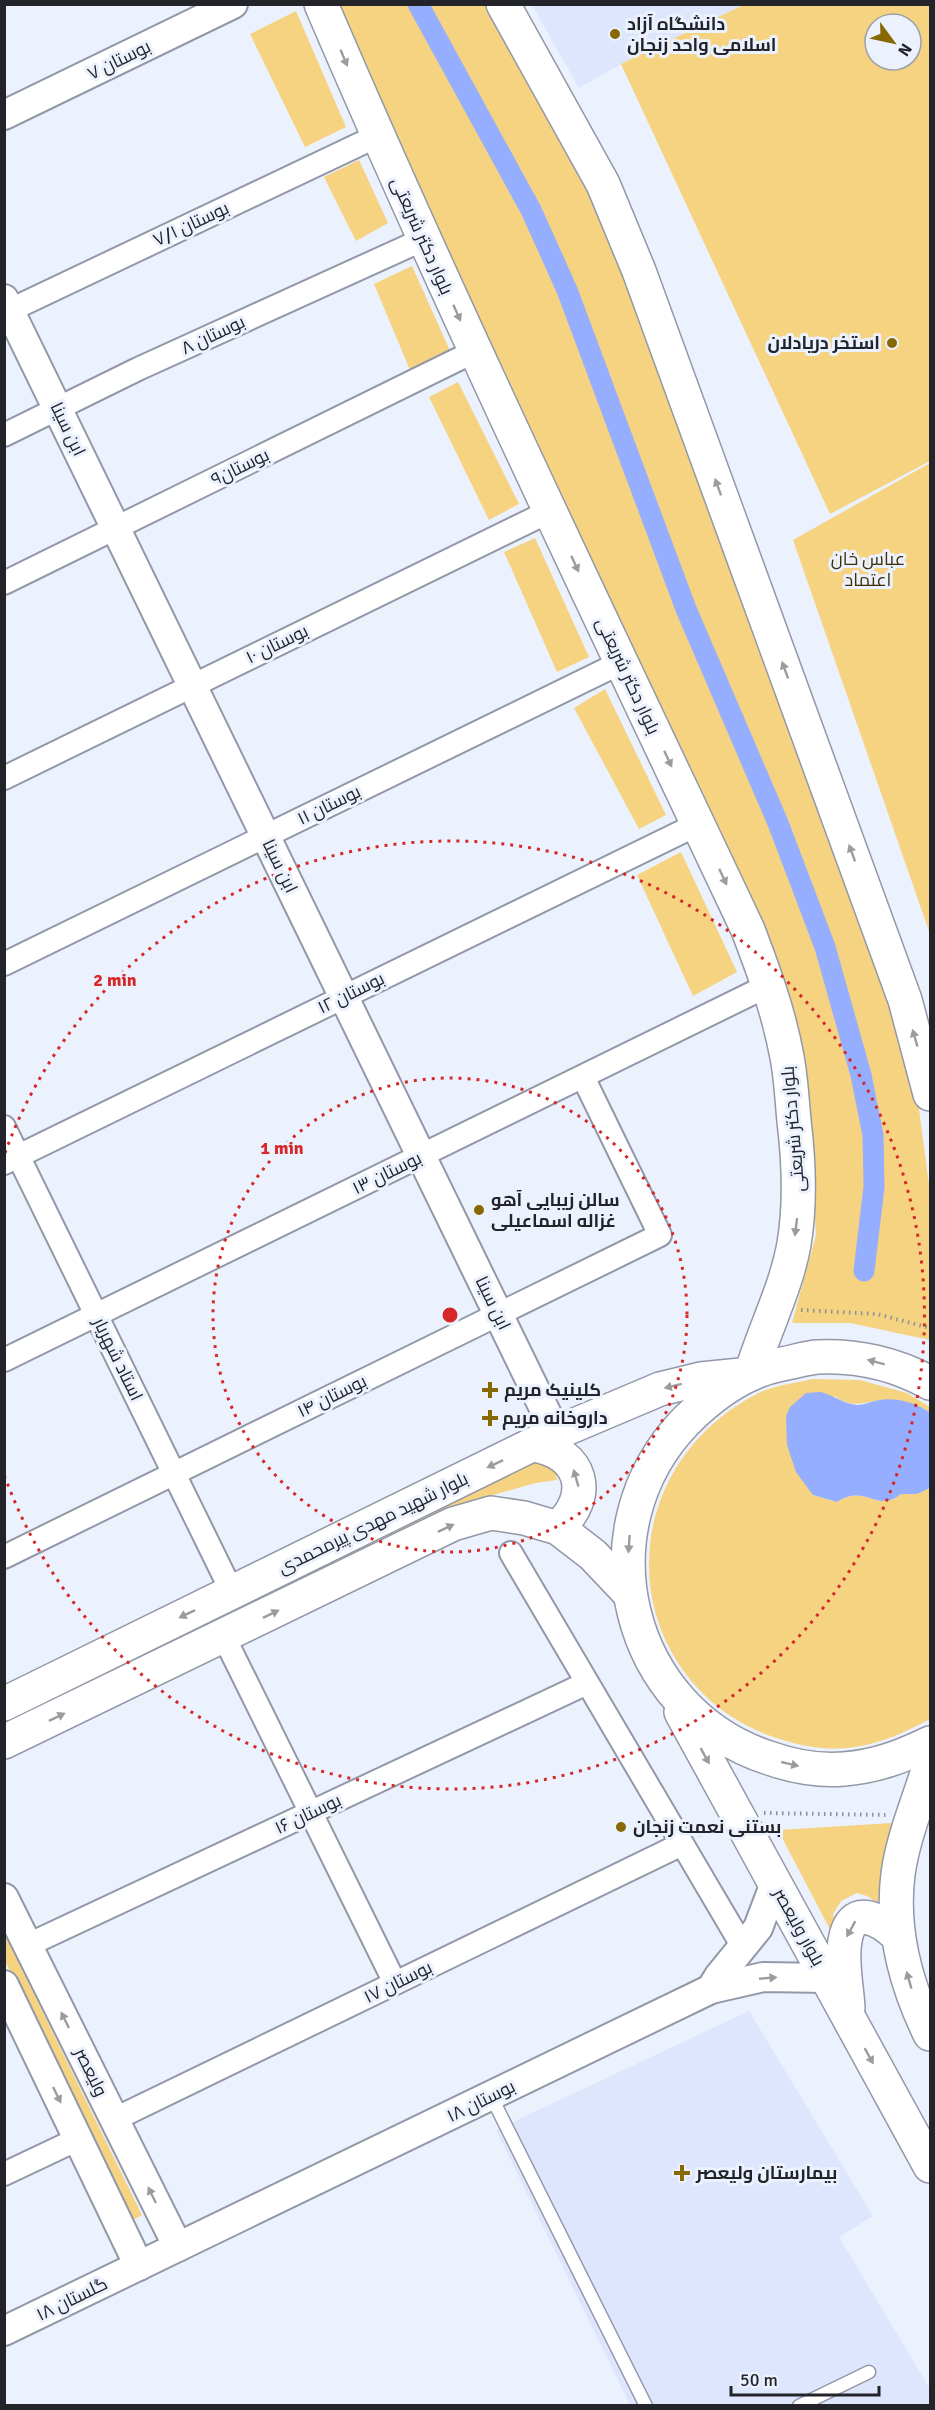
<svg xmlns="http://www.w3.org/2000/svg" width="935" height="2410" viewBox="0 0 935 2410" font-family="Signika,Cairo,sans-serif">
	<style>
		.built { fill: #dee6fe }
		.green { fill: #f5d381; fill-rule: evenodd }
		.water { fill: #96aeff }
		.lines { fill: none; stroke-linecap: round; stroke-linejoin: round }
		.canal { stroke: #96aeff; stroke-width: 21 }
		.service-casing { stroke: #9398a8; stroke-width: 15 }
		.minor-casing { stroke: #9398a8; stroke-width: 26 }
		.tertiary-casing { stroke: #9398a8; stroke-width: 32 }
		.secondary-casing { stroke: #9398a8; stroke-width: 36 }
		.primary-casing { stroke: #9398a8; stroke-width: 36 }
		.path { stroke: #8d919a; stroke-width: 4; stroke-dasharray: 1.5 4.5; stroke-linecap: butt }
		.service { stroke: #fff; stroke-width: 12 }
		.minor { stroke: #fff; stroke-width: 22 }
		.tertiary { stroke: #fff; stroke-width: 28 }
		.secondary { stroke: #fff; stroke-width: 33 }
		.primary { stroke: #fff; stroke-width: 33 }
		.oneway { fill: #9c9c9f }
		.ring { fill: none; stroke: #d62828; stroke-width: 3; stroke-dasharray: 3 6 }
		.poi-dot { fill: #876803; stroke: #ecf1fe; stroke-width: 2 }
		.labels { text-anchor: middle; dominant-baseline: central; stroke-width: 6; stroke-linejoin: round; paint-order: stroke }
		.poi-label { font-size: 18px; font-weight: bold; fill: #22242a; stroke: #ecf1fe; text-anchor: start }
		.street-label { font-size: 18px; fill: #22242a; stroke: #ecf1fe }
		.park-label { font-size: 18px; fill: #3e2f05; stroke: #ecf1fe }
		.centre { fill: #d62828; stroke: #ecf1fe; stroke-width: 3 }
		.ring-label { font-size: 18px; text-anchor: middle; font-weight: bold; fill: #d62828; stroke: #ecf1fe; stroke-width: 6; stroke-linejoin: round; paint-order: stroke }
	</style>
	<rect width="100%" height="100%" fill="#ecf1fe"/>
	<g class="built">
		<path d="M 532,5 L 743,5 L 621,64 L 579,88 Z"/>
		<path d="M 749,2011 L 873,2216 L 839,2237 L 930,2389 L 930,2405 L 630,2405 L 496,2130 Z"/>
	</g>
	<g class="green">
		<path d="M 332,5 L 486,5 L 585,174 L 667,383 L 893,1010 L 917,1094 L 930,1192 L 930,1340 L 850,1323 L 792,1323 L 816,1235 L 809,1126 L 677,751 Z"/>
		<path d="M 743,5 L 930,5 L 930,461 L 830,514 L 621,64 ZM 875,24 L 911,24 L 911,60 L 875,60 Z"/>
		<path d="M 296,11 L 346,127 L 305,147 L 250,34 Z"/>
		<path d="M 359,160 L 388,223 L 356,241 L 324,177 Z"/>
		<path d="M 412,266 L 451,353 L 410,370 L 374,284 Z"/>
		<path d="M 458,382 L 519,504 L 489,520 L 429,397 Z"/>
		<path d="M 930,463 L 930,934 L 793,540 Z"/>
		<path d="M 535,538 L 589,657 L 557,672 L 504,552 Z"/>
		<path d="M 605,689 L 666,815 L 639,829 L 574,708 Z"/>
		<path d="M 681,852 L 737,972 L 693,996 L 637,875 Z"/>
		<path d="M 812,1379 L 860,1380 L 907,1393 L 930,1407 L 930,1413 C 916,1402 894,1398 875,1401 C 856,1404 852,1407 834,1396 L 813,1495 L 837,1502 C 866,1483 877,1514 901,1494 L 917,1494 L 930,1488 L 930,1719 C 906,1732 882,1743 855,1747 C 831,1751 805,1747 783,1740 C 665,1706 613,1573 676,1468 C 697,1434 727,1408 763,1391 C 778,1385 796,1383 812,1379 Z"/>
		<path d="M 536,1462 L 556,1471 L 557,1480 L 536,1483 L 467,1502 L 5,1725 L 5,1718 Z"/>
		<path d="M 892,1823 L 878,1903 L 867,1896 L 857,1893 L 841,1901 L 833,1914 L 836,1941 L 778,1830 Z"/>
		<path d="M 4,1933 L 142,2215 L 133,2220 L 5,1961 Z"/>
	</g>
	<path class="water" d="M 821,1392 C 833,1395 844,1404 857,1405 C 864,1405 869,1402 875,1401 C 893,1396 916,1402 930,1413 L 930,1488 L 917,1494 L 901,1494 C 877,1514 866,1483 837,1502 L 813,1495 L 796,1472 L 787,1445 L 786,1416 L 790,1407 L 806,1393 Z"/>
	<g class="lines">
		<path class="canal" d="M 418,4 L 531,210 L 567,290 L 686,609 L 778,823 L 825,947 L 861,1075 L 873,1135 L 874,1187 L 864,1271"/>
		<defs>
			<g id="service">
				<path d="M 491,2096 L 646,2406"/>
				<path d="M 799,2406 L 869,2372"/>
			</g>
			<g id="minor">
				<path d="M 4,313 L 377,136"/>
				<path d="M 4,435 L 138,369 L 424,239"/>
				<path d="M 4,583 L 475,351"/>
				<path d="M 4,778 L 550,511"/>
				<path d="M 4,964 L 622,662"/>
				<path d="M 4,1127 L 232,1592"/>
				<path d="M 4,1163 L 698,824"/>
				<path d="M 4,1360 L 769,985"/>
				<path d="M 511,1553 L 743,1947"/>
				<path d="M 4,1557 L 660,1235 L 583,1077"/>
				<path d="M 224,1637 L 395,1983"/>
				<path d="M 28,1945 L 587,1683"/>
				<path d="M 115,2119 L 682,1844"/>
				<path d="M 4,2174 L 78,2139"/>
			</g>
			<g id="tertiary">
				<path d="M 4,115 L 233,4"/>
				<path d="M 4,299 L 556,1433"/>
				<path d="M 4,1898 L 178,2247"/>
				<path d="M 4,1985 L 139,2266"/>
				<path d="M 711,1989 L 719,1976 L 758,1928 L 775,1883"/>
				<path d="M 4,2331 L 711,1989 L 763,1977 L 827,1978"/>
			</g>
			<g id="secondary">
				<path d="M 503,4 L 603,184 L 639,271 L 905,1000 L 930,1094"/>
				<path d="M 534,1445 C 582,1453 594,1495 558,1528"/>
				<path d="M 4,1704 L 556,1433 L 660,1389 L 701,1379 L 751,1374 C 764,1330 786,1289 794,1244 C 801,1202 799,1162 794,1121 C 792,1100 791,1078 787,1057 C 779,1013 764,972 748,930 C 603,623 455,317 321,4"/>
				<path d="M 4,1742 L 453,1524 L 491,1513 L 524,1518 L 558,1528 L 593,1555 L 629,1593"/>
			</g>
			<g id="primary">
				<path d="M 930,1383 C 896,1364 856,1355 817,1357 C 806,1358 793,1362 782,1364 C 745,1371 712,1395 686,1421 C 581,1529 625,1711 769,1758 C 792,1766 820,1771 844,1769 C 877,1766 901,1757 930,1743"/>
				<path d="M 681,1712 L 930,2166"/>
				<path d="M 930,1764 C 919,1800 903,1837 898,1874 C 891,1930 906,1985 930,2034"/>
				<path d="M 848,2008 C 847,1988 841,1960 845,1941 C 851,1903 878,1918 897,1935"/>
			</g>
		</defs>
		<use href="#service" class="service-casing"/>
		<use href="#minor" class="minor-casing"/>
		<use href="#tertiary" class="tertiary-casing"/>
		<use href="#secondary" class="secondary-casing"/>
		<use href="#primary" class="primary-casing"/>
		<g class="path">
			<path d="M 801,1310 L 877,1314 L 930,1328"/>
			<path d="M 764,1813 L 888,1815"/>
			<path d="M 698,1835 L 715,1825"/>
		</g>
		<use href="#service" class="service"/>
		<use href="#minor" class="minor"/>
		<use href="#tertiary" class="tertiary"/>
		<use href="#secondary" class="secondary"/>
		<use href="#primary" class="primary"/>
	</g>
	<defs><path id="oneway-solid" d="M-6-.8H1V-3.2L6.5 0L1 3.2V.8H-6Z" transform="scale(1.5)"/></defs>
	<g class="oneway">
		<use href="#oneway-solid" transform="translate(344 58) rotate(67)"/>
		<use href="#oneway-solid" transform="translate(457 313) rotate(66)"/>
		<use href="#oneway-solid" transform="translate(718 487) rotate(-110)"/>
		<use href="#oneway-solid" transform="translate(575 564) rotate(65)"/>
		<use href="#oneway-solid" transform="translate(785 670) rotate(-110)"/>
		<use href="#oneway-solid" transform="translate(668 759) rotate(65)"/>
		<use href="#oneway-solid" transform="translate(852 853) rotate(-110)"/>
		<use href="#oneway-solid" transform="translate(723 877) rotate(65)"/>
		<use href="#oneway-solid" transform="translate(915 1038) rotate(-106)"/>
		<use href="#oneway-solid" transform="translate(796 1227) rotate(97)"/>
		<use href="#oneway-solid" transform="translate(876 1362) rotate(-165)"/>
		<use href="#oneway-solid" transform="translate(673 1386) rotate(166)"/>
		<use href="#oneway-solid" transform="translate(495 1464) rotate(155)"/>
		<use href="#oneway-solid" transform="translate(576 1478) rotate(-106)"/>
		<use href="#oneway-solid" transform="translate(446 1528) rotate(-25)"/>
		<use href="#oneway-solid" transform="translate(629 1544) rotate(94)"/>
		<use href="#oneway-solid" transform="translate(187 1614) rotate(154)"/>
		<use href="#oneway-solid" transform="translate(271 1614) rotate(-26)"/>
		<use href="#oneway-solid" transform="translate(57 1717) rotate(-26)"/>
		<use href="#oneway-solid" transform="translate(705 1756) rotate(61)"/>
		<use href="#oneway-solid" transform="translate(790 1764) rotate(13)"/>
		<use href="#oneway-solid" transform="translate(851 1929) rotate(119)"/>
		<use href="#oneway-solid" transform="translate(768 1978) rotate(-5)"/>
		<use href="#oneway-solid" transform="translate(909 1980) rotate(-106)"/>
		<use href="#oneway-solid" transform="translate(65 2020) rotate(-116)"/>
		<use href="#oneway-solid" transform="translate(869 2056) rotate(61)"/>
		<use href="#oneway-solid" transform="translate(57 2095) rotate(64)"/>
		<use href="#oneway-solid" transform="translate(152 2195) rotate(-116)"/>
	</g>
	<g class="ring">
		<circle cx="450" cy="1315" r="237"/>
		<path d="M5 1153A474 474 0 1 1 5 1477"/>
	</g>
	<g class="poi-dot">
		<circle cx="615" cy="34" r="6"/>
		<circle cx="892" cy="343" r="6"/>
		<circle cx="479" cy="1210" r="6"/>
		<path d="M487 1381h6v6h6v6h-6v6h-6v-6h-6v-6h6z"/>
		<path d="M487 1409h6v6h6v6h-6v6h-6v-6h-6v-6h6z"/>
		<circle cx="621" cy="1827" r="6"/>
		<path d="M679 2164h6v6h6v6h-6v6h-6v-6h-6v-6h6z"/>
	</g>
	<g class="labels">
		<g class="poi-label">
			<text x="627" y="24">دانشگاه آزاد<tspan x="627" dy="21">اسلامی واحد زنجان</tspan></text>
			<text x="880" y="343" text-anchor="end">استخر دریادلان</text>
			<text x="491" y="1200">سالن زیبایی آهو<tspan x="491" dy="21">غزاله اسماعیلی</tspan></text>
			<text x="504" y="1390">کلینیک مریم</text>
			<text x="502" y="1418">داروخانه مریم</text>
			<text x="633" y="1827">بستنی نعمت زنجان</text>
			<text x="696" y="2173">بیمارستان ولیعصر</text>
		</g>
		<g class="street-label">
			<text transform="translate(119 60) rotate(-26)">بوستان ۷</text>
			<text transform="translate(191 224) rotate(-25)">بوستان ۷/۱</text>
			<text transform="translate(422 236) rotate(66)">بلوار دکتر شریعتی</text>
			<text transform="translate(213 335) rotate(-25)">بوستان ۸</text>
			<text transform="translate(68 429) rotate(64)">ابن سینا</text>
			<text transform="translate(240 467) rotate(-26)">بوستان۹</text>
			<text transform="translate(277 644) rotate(-26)">بوستان ۱۰</text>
			<text transform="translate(628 676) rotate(65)">بلوار دکتر شریعتی</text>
			<text transform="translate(329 805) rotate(-26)">بوستان ۱۱</text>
			<text transform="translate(280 866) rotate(64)">ابن سینا</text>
			<text transform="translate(351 993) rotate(-26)">بوستان ۱۲</text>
			<text transform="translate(793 1129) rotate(-95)">بلوار دکتر شریعتی</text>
			<text transform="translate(387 1173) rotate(-26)">بوستان ۱۳</text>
			<text transform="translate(493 1303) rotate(64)">ابن سینا</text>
			<text transform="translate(118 1359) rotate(64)">استاد شهریار</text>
			<text transform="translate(332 1396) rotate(-26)">بوستان ۱۴</text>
			<text transform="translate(373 1523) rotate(-26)">بلوار شهید مهدی پیرمحمدی</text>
			<text transform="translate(308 1814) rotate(-25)">بوستان ۱۶</text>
			<text transform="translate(799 1927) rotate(61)">بلوار ولیعصر</text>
			<text transform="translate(398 1982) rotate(-26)">بوستان ۱۷</text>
			<text transform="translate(91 2072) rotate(64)">ولیعصر</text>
			<text transform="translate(481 2101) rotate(-26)">بوستان ۱۸</text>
			<text transform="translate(72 2299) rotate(-26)">گلستان ۱۸</text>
		</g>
		<g class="park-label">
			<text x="868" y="559">عباس خان<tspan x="868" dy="21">اعتماد</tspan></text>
		</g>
	</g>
	<circle cx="450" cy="1315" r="9" class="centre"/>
	<g class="ring-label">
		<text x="115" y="986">2 min</text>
		<text x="282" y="1154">1 min</text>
	</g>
	<rect width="935" height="2410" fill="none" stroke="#22242a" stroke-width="12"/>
	<g transform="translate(893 42) rotate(123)"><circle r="28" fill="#ecf1fe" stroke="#9b9fa9" stroke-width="1.5"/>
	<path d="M0-4.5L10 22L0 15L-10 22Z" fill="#876803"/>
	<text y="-9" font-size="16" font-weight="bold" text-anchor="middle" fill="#22242a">N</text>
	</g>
	<path d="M731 2386v9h148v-9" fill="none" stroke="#22242a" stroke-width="3"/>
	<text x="740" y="2386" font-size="18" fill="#22242a" stroke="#ecf1fe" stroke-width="4.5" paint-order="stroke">50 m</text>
</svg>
